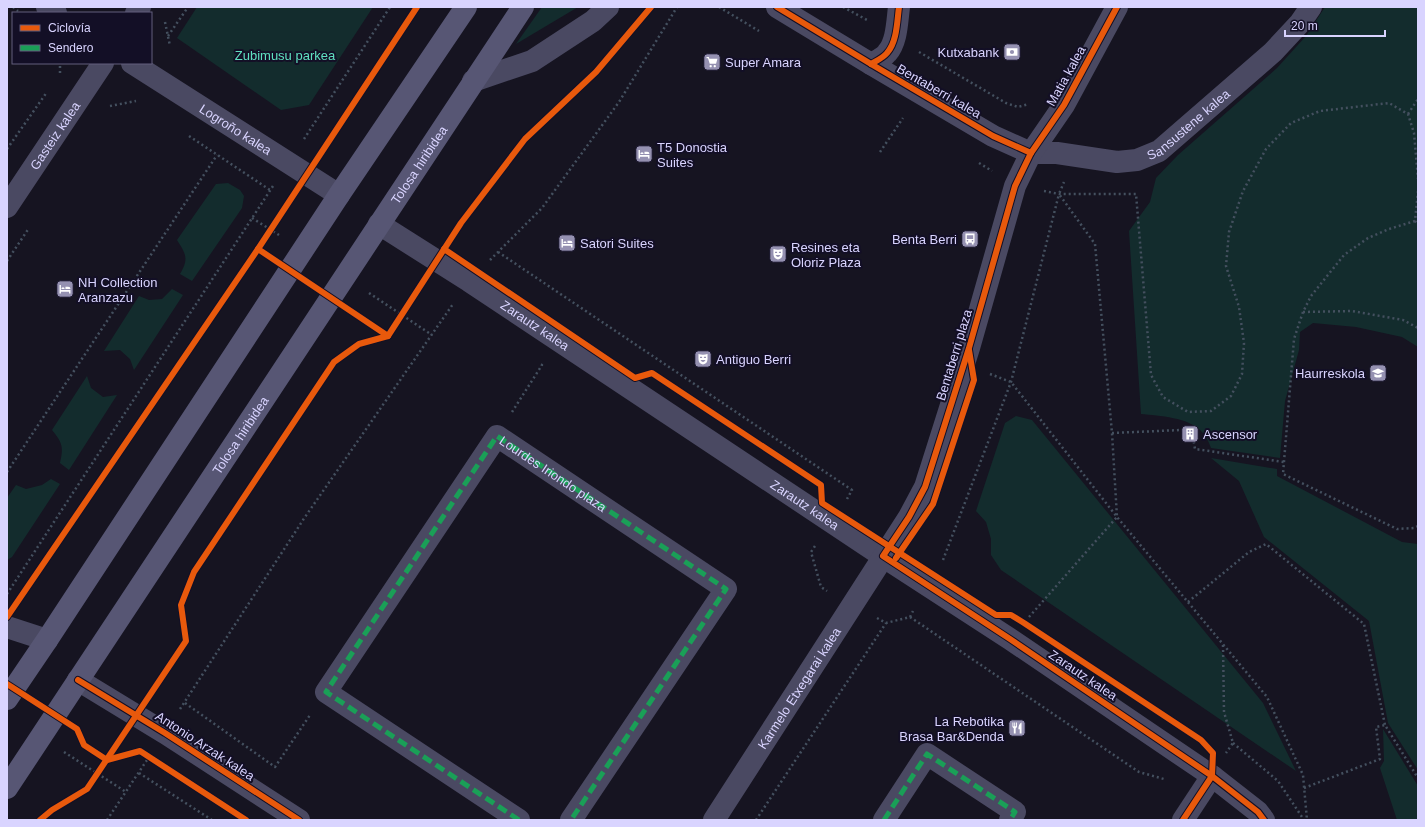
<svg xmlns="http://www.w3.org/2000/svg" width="1425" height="827" viewBox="0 0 1425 827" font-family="Arial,sans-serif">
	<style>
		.green { fill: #132c2d }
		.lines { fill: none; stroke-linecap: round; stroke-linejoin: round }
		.path { stroke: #44505f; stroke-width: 2.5; stroke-dasharray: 2 3; stroke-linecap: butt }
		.street { stroke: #4a4962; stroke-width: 22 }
		.secondary { stroke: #575674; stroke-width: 22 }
		.quiet { stroke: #1a9f57; stroke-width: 5; stroke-dasharray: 10 5; stroke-linecap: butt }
		.cycleway-casing { stroke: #130f26; stroke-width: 8 }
		.cycleway { stroke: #e8590c; stroke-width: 6 }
		.labels { text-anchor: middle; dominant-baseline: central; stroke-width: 4; stroke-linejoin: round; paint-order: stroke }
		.poi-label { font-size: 13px; fill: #d9d4ff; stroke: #130f26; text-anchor: start }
		.park-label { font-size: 13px; fill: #5fe0c0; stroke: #130f26 }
		.street-label { font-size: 13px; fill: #d9d4ff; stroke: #130f26 }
	</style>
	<rect width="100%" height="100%" fill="#161421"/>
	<g class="green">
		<path d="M 197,7 L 373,7 L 309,105 L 281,110 L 177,38 Z"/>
		<path d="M 542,7 L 578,7 L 516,44 Z"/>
		<path d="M 1325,7 L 1418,7 L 1418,347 L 1402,337 L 1356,327 L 1313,323 L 1300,332 L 1299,350 L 1285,401 L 1280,458 L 1211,448 C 1209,443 1207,437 1202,432 C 1189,417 1159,416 1141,414 L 1129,231 L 1150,202 L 1156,178 L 1178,155 L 1277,68 L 1306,36 Z"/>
		<path d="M 228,183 L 240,190 L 244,196 L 242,208 L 192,281 L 180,274 C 189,259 186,254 177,240 L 216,184 Z"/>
		<path d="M 172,289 L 183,295 L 134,370 L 130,359 L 120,350 L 104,351 L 139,296 L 149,300 L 162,299 Z"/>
		<path d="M 87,376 L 91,388 L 103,397 L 117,395 L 69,470 L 60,463 C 64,447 62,442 52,430 Z"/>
		<path d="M 1016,416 L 1032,420 L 1263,703 L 1296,771 L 1001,570 L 991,555 L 991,539 L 986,522 L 976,511 L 1005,423 Z"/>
		<path d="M 1211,458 L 1277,469 L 1277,476 L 1402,542 L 1418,544 L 1418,770 L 1388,723 L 1369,621 L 1264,537 L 1239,481 Z"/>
		<path d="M 51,479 L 60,484 L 12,557 L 7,560 L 7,498 L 16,485 L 26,489 L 42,485 Z"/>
		<path d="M 1383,729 L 1418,786 L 1418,820 L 1397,820 L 1380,768 L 1384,761 Z"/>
	</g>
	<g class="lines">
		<g class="path">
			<path d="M 13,7 L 18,11"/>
			<path d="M 719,7 L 759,31"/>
			<path d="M 843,7 L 869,21"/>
			<path d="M 165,22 L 170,46"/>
			<path d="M 168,36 L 188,7"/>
			<path d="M 919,52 L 1006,103 L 1018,107 L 1029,104"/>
			<path d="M 60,73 L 60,63"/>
			<path d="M 110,106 L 136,101"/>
			<path d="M 1408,114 L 1418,99"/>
			<path d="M 189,136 L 270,190"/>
			<path d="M 304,139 L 390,7"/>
			<path d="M 7,149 L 47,92"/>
			<path d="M 880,152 L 903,118"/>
			<path d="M 979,163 L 992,171"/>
			<path d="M 1044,191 L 1059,194 L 1136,194 L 1151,375 L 1163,397 L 1188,412 L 1211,411 L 1231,396 L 1242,374 L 1244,343 L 1239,307 L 1226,266 L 1229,232 L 1243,191 L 1266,149 L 1291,123 L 1320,111 L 1389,103 L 1408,114 L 1414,133 L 1418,179"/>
			<path d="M 1418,191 L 1415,221 L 1418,225"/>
			<path d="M 252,218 L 279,235"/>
			<path d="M 1415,221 L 1389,229 L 1368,238 L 1344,255 L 1311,296 L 1303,312 L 1294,339 L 1283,474 L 1397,529 L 1414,528 L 1418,526"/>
			<path d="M 498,252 L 852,490 L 847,499"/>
			<path d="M 490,260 L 542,208 L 619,102 L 677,7"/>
			<path d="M 7,261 L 29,228"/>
			<path d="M 369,293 L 432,335"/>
			<path d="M 1303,312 L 1352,311 L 1403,320 L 1418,328"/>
			<path d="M 990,374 L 1011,382 L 1117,517 L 1267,697 L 1303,775 L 1307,820"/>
			<path d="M 512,412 L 542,365 L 540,364"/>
			<path d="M 1112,433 L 1181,430 L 1192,432 L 1195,449 L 1284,462"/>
			<path d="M 7,472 L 217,155"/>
			<path d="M 815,546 L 811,552 L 821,587 L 827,591"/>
			<path d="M 943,560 L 1011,382 L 1059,194"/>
			<path d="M 7,594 L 273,186"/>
			<path d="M 1188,602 L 1249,552 L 1266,544 L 1364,624 L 1385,725"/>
			<path d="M 910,617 L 1139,772 L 1164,779"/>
			<path d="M 1029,617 L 1117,517 L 1112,433 L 1095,244 L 1059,194 L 1064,182"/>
			<path d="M 877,618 L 886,623 L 910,617 L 913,611"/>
			<path d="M 1223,645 L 1224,712 L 1233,743 L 1226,753"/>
			<path d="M 185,703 L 275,767 L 310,715"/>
			<path d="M 180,709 L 305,517 L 453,304"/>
			<path d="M 1233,743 L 1278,781 L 1304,820"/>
			<path d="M 64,752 L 126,792"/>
			<path d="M 139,773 L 212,820"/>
			<path d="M 1304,788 L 1380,759 L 1376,727 L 1385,725 L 1418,778"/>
			<path d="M 107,820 L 149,757"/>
			<path d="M 756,820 L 886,623"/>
		</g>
		<g class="street">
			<path d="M 47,7 L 56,13"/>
			<path id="s1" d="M 777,7 L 871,64 L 993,136 L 1031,153 L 1057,153 L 1117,162 L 1137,160 L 1159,151 L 1273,52 L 1300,23 L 1311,7"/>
			<path d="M 136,13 L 140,7"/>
			<path id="s2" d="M 132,63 L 339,195"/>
			<path d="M 871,64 C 876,61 883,58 887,53 C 897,42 897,22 899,7"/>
			<path d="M 473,81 L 532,61 L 593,21 L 608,7"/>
			<path id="s3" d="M 7,207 L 103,63"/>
			<path id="s4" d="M 379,224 L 469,281 L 893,563 L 1010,639 L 1212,776 L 1258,812 L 1264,820"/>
			<path d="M 7,627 L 47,640"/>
			<path d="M 78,680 L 165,733 L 299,820"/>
			<path id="s5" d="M 519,820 L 326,692 L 497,436 L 726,589 L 571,820"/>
			<path id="s6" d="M 714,820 L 909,517 L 925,487 L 969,348 L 1015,186 L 1031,153 L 1064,105 L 1117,7"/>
			<path d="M 884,820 L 927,754 L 1015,812 L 1010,820"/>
			<path d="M 1183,820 L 1212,776"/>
		</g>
		<g class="secondary">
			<path d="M 7,699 L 47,640 L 339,195 L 466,7"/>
			<path id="s7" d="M 7,788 L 523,7"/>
		</g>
		<g class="quiet">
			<path d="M 519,820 L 326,692 L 497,436 L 726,589 L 571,820"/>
			<path d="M 884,820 L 927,754 L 1015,812 L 1010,820"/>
		</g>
		<defs>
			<g id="cycleway">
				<path d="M 777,7 L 871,64 L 993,136 L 1031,153"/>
				<path d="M 1117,7 L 1064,105 L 1031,153 L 1015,186 L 969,348 L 925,487 L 909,517 L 883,556 L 1010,639 L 1212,776 L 1258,812 L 1264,820"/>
				<path d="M 871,64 C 876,61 883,58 887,53 C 897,42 897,22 899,7"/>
				<path d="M 258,249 L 388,336"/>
				<path d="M 444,249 L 635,378 L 652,373 L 821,485 L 822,503 L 996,615 L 1011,615 L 1024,623 L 1201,740 L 1213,753 L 1212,776 L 1183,820"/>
				<path d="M 896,558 L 933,504 L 974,380 L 969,350"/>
				<path d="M 7,617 L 258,249 L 417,7"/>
				<path d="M 78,680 L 165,733 L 299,820"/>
				<path d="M 7,684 L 77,729 L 84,745 L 107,760 L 140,751 L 246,820"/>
				<path d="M 40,820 L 52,810 L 87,789 L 186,641 L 181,605 L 194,572 L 334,362 L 359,344 L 388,336 L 461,223 L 525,139 L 596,72 L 651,7"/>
			</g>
		</defs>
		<use href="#cycleway" class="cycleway-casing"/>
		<use href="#cycleway" class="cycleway"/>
	</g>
	<defs>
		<symbol id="bank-square" viewBox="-11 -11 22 22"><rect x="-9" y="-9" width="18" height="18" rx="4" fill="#9591b1" stroke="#130f26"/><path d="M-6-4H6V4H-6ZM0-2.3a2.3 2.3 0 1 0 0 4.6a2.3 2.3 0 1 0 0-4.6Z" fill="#fff"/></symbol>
		<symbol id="supermarket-square" viewBox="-11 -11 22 22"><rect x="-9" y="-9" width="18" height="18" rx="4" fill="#9591b1" stroke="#130f26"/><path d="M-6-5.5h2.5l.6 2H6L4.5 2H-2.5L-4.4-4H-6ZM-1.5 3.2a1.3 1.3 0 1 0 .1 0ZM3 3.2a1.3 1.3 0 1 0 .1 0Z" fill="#fff"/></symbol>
		<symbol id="hotel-square" viewBox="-11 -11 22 22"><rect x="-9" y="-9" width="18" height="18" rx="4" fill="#9591b1" stroke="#130f26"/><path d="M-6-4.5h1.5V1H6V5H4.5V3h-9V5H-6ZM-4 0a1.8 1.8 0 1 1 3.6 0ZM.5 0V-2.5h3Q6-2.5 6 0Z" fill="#fff"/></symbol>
		<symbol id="bus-square" viewBox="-11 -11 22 22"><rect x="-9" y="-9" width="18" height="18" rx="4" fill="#9591b1" stroke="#130f26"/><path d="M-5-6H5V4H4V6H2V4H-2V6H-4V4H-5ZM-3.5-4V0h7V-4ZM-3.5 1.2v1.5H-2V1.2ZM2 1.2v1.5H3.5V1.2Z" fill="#fff"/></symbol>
		<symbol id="theatre-square" viewBox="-11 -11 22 22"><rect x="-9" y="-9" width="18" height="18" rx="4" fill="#9591b1" stroke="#130f26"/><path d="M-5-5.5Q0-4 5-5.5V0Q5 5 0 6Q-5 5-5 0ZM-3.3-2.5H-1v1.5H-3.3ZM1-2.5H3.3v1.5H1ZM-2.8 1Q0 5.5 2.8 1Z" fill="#fff"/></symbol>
		<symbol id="school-square" viewBox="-11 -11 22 22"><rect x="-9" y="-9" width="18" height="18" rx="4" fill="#9591b1" stroke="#130f26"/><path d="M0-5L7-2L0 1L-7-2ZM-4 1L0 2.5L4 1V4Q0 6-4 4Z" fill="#fff"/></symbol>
		<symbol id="building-square" viewBox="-11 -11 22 22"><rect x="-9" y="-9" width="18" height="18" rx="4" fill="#9591b1" stroke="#130f26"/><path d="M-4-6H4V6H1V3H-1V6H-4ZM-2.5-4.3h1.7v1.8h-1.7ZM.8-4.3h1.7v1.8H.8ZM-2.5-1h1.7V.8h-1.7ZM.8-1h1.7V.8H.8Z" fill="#fff"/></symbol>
		<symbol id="restaurant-square" viewBox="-11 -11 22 22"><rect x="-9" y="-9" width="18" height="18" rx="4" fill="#9591b1" stroke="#130f26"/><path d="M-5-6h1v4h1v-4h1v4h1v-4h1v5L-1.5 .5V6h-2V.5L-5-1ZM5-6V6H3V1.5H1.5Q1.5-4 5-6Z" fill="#fff"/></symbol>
	</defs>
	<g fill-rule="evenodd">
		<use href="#bank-square" x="1002" y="42" width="20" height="20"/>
		<use href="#supermarket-square" x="702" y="52" width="20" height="20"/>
		<use href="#hotel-square" x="634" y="144" width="20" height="20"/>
		<use href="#bus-square" x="960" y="229" width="20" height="20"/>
		<use href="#hotel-square" x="557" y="233" width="20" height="20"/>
		<use href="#theatre-square" x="768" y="244" width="20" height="20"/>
		<use href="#hotel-square" x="55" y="279" width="20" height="20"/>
		<use href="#theatre-square" x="693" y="349" width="20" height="20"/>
		<use href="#school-square" x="1368" y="363" width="20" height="20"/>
		<use href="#building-square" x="1180" y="424" width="20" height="20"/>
		<use href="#restaurant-square" x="1007" y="718" width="20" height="20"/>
	</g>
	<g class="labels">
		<g class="poi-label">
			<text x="999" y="52" text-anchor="end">Kutxabank</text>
			<text x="725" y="62">Super Amara</text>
			<text x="657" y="147">T5 Donostia<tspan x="657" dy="15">Suites</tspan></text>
			<text x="957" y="239" text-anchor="end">Benta Berri</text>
			<text x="580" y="243">Satori Suites</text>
			<text x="791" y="247">Resines eta<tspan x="791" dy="15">Oloriz Plaza</tspan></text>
			<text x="78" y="282">NH Collection<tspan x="78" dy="15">Aranzazu</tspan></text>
			<text x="716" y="359">Antiguo Berri</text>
			<text x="1365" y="373" text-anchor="end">Haurreskola</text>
			<text x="1203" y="434">Ascensor</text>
			<text x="1004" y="721" text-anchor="end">La Rebotika<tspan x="1004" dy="15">Brasa Bar&amp;Denda</tspan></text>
		</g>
		<g class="park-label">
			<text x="285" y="55">Zubimusu parkea</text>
		</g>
		<g class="street-label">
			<text transform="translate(1066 76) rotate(-61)">Matia kalea</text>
			<text transform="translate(939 91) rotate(30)">Bentaberri kalea</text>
			<text stroke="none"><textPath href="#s1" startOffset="463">Sansustene kalea</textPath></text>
			<text stroke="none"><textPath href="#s2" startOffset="123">Logroño kalea</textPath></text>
			<text stroke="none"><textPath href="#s3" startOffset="86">Gasteiz kalea</textPath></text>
			<text stroke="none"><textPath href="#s7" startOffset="747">Tolosa hiribidea</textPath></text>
			<text stroke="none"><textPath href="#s4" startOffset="186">Zarautz kalea</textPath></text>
			<text transform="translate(954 355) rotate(-73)">Bentaberri plaza</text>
			<text stroke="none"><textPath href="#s7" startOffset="423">Tolosa hiribidea</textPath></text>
			<text stroke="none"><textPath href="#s5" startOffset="607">Lourdes Iriondo plaza</textPath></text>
			<text stroke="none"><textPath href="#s4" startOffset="510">Zarautz kalea</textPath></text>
			<text transform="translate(1083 675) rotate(34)">Zarautz kalea</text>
			<text stroke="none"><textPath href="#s6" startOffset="157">Karmelo Etxegarai kalea</textPath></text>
			<text transform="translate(205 746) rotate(33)">Antonio Arzak kalea</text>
		</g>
	</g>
	<rect width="1425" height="827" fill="none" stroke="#d9d4ff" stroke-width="16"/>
	<rect x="12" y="12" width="140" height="52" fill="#130f26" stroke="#625e7d"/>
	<rect x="20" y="25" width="20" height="6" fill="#e8590c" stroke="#625e7d"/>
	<text x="48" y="32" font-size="12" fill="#d9d4ff">Ciclovía</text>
	<rect x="20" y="45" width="20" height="6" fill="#1a9f57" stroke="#625e7d"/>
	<text x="48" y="52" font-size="12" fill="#d9d4ff">Sendero</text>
	<path d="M1285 30v6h100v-6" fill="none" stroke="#d9d4ff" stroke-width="2"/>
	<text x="1291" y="30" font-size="12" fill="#d9d4ff" stroke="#130f26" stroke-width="3" paint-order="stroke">20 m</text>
</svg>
